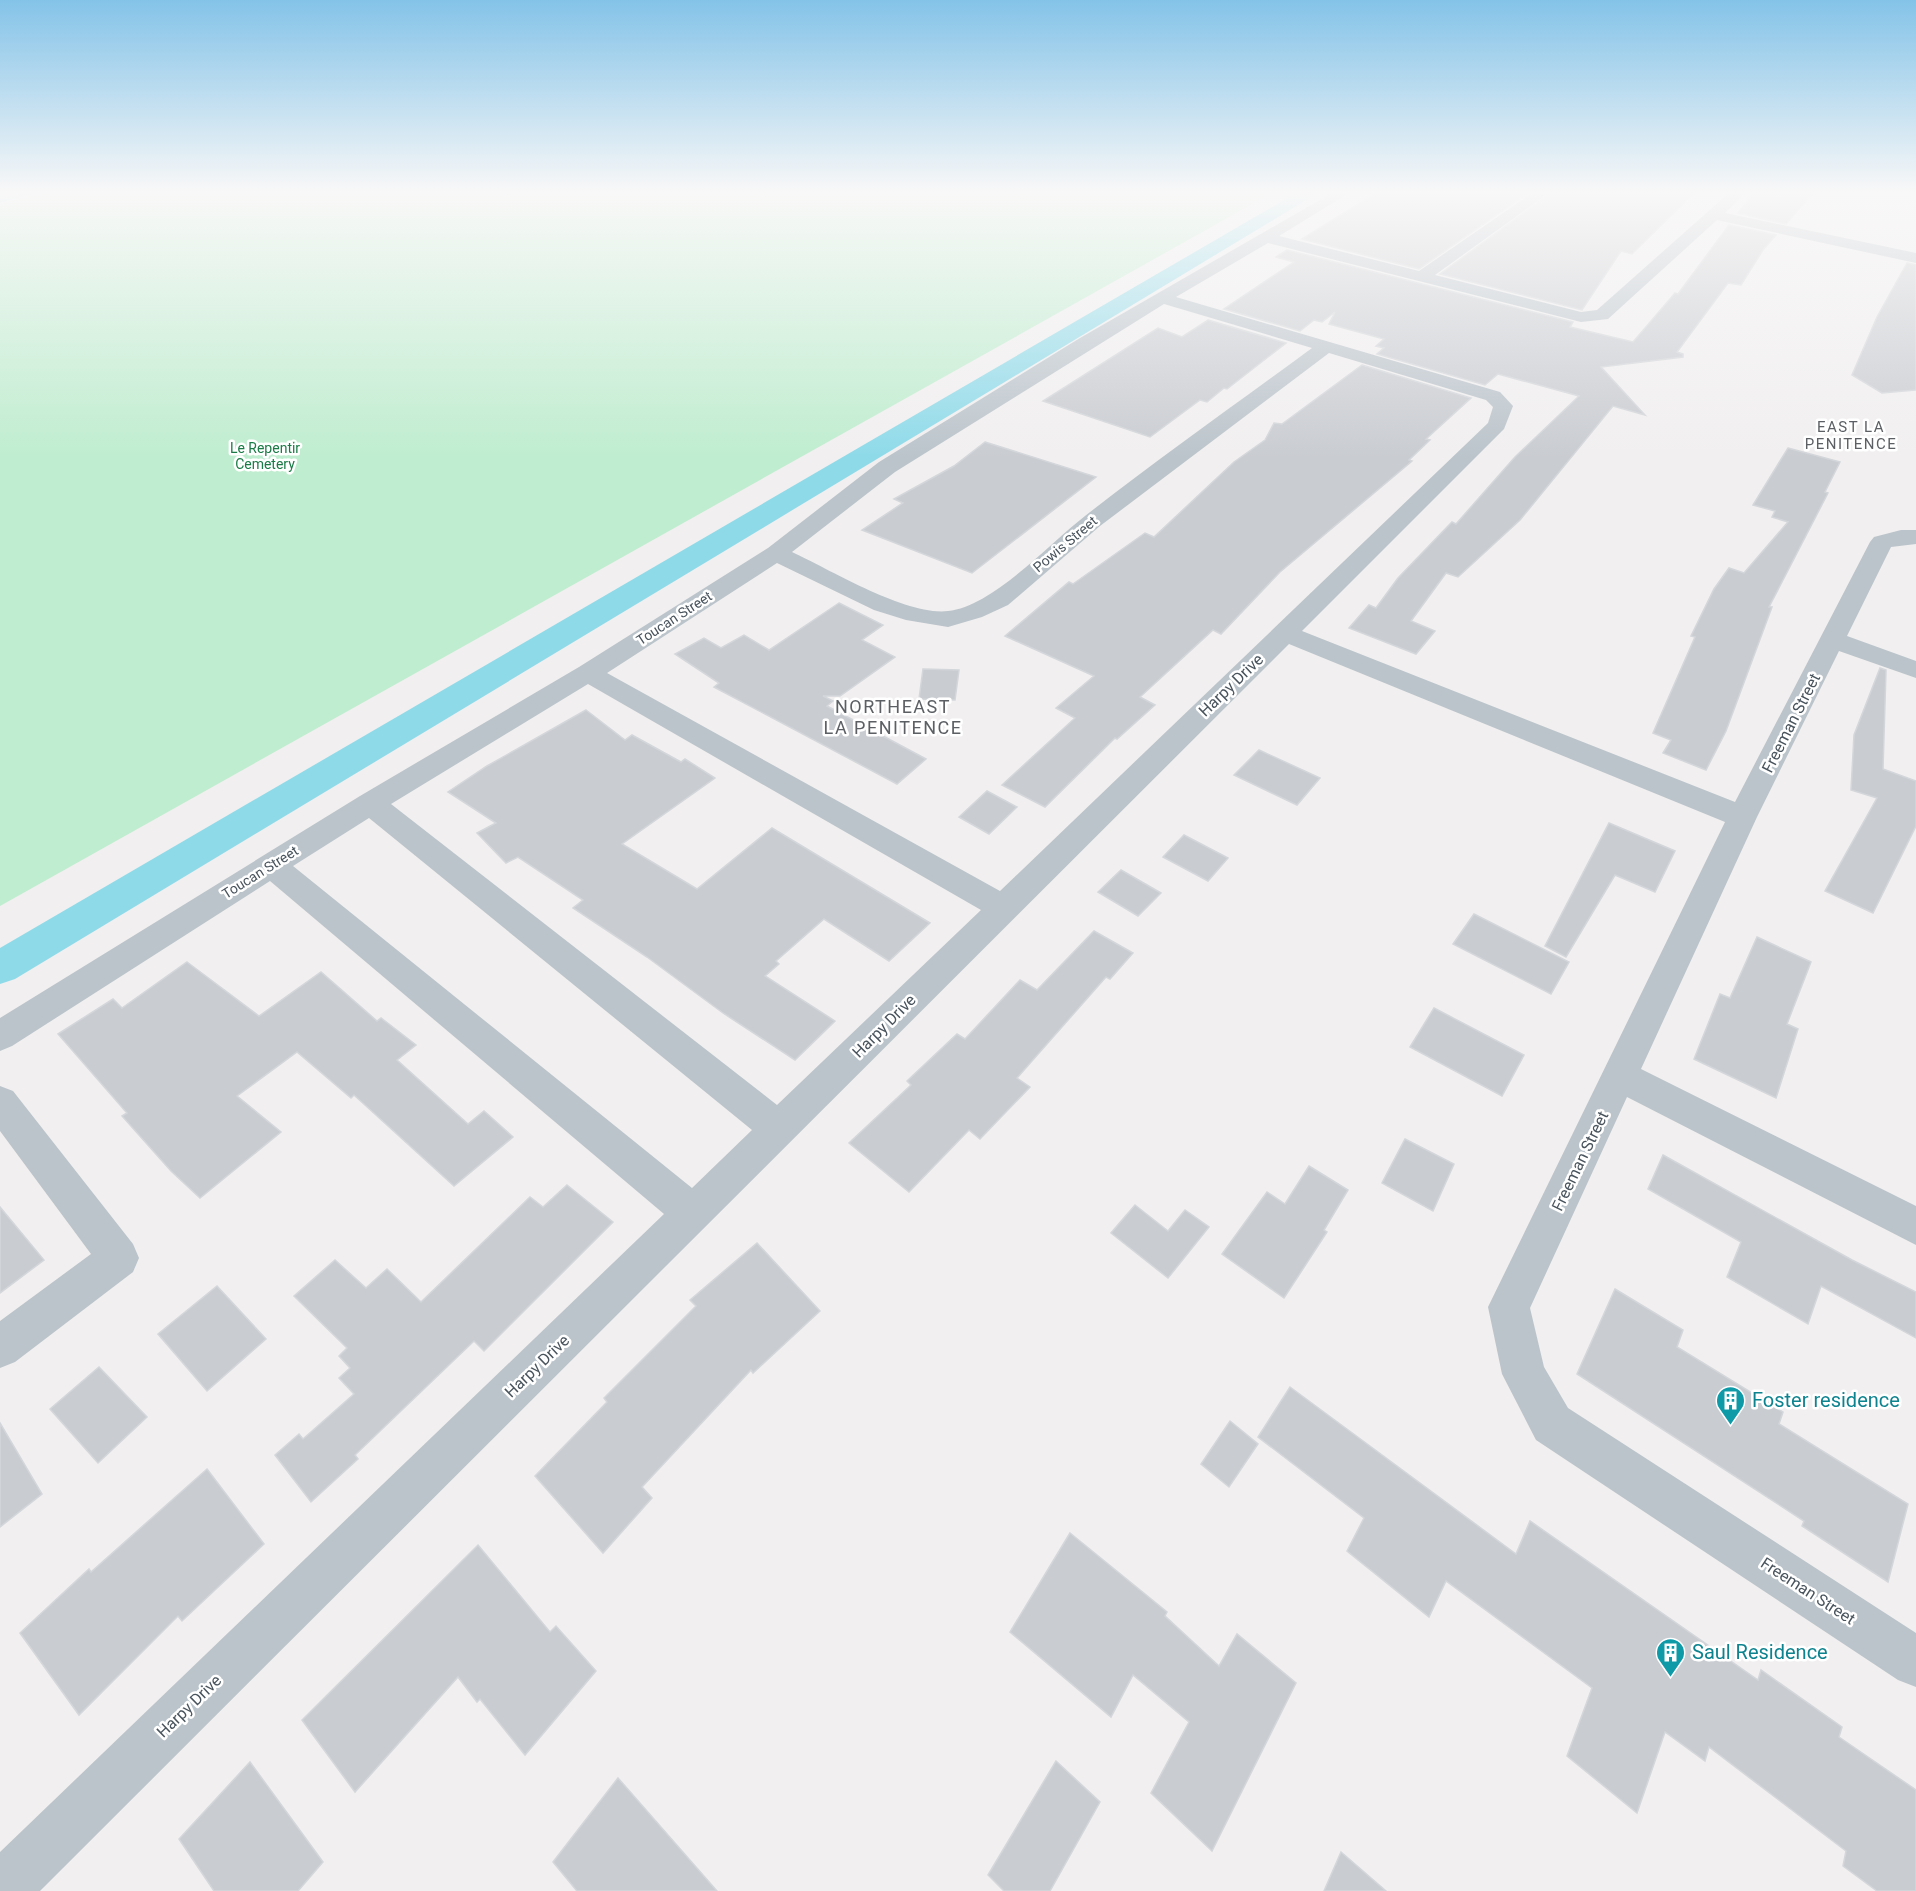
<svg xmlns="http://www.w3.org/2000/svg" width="1916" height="1891" viewBox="0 0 1916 1891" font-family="Roboto,sans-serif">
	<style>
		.green { fill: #bfedcf }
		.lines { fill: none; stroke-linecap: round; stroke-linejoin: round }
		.stream { fill: #8edae9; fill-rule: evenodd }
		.canal { fill: #8edae9; fill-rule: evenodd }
		.building { fill: #c9ccd1; stroke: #d3d6da; stroke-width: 1.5 }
		.minor { fill: #bbc4cb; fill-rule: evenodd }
		.labels { text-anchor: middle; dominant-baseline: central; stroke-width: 5; stroke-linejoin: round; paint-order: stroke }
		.far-park-label { font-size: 14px; fill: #1a7b46; stroke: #fff }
		.far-street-label { font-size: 14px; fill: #48535c; stroke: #fff }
		.far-neighbourhood-label { font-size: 15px; letter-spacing: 1.5px; fill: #5c6064; stroke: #fff }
		.street-label { font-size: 16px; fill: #48535c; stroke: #fff }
		.neighbourhood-label { font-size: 18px; letter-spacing: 1.5px; fill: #5c6064; stroke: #fff }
		.near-culture-label { font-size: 20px; fill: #0d838f; stroke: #fff; text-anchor: start }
	</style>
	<rect width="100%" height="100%" fill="#f1efef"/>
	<path class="green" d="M 44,193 L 1272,193 L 0,906 L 0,204 Z"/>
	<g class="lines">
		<path class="stream" d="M 26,193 L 35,193 L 0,203 L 0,199 Z"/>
		<path class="canal" d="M 1296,193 L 1318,193 L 15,979 L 0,984 L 0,948 Z"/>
	</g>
	<g class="building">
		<path d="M 1376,193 L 1528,193 L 1419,269 L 1302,239 Z"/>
		<path d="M 1551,193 L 1694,193 L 1632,254 L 1621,251 L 1582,310 L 1440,274 Z"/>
		<path d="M 1754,193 L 1813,193 L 1786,224 L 1738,213 Z"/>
		<path d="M 1729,225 L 1776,235 L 1763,250 L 1741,285 L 1728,283 L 1677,352 L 1683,354 L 1683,357 L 1601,367 L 1645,415 L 1613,406 L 1520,520 L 1458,577 L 1446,573 L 1411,621 L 1435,631 L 1416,654 L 1349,628 L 1369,605 L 1376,608 L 1398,578 L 1452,522 L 1456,524 L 1515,457 L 1579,396 L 1498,374 L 1485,385 L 1377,354 L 1384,348 L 1376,346 L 1384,339 L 1329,324 L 1335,312 L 1322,322 L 1314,320 L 1300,331 L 1224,309 L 1294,262 L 1276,257 L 1287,250 L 1573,322 L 1570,327 L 1633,342 L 1675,293 L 1678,294 Z"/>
		<path d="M 1907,263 L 1916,265 L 1916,390 L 1882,393 L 1852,375 L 1877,317 Z"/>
		<path d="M 1208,320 L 1286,343 L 1227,389 L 1224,388 L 1207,402 L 1200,400 L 1150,437 L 1043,401 L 1158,328 L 1182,337 Z"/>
		<path d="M 1362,365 L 1471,398 L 1426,439 L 1430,440 L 1409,460 L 1412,461 L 1280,572 L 1221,634 L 1213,630 L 1140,697 L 1155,705 L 1117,739 L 1115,738 L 1045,807 L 1002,785 L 1075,718 L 1056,708 L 1094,676 L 1005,636 L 1069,582 L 1073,584 L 1145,533 L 1154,537 L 1234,462 L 1265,440 L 1274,423 L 1282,424 Z"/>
		<path d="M 985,442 L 1096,477 L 972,573 L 862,530 L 903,503 L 894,499 L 954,466 Z"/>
		<path d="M 1788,448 L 1840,462 L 1825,492 L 1828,493 L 1769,607 L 1772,607 L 1726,731 L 1706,770 L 1663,753 L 1671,740 L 1653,733 L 1695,637 L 1691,636 L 1714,589 L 1729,568 L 1744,573 L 1788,522 L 1772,517 L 1775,511 L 1753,505 Z"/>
		<path d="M 839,603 L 883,625 L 862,640 L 895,657 L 840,696 L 823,696 L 833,701 L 827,706 L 926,759 L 897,784 L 714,687 L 719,683 L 675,654 L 704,638 L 721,648 L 744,635 L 769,650 Z"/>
		<path d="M 1880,668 L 1886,670 L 1883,769 L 1916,781 L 1916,826 L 1873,913 L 1825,891 L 1877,798 L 1851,790 L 1854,735 Z"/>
		<path d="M 923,669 L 959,670 L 955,700 L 919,699 Z"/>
		<path d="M 586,710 L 625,740 L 632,735 L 681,762 L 685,759 L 715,778 L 622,844 L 697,889 L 772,828 L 930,923 L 889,961 L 824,919 L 776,961 L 779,964 L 765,976 L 835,1021 L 795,1060 L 723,1013 L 647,957 L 573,908 L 583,900 L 518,857 L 506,863 L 477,833 L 496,823 L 448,792 L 487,766 Z"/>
		<path d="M 1259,750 L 1320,778 L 1297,805 L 1234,775 Z"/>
		<path d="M 987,791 L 1017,807 L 989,834 L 959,817 Z"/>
		<path d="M 1609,823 L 1675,851 L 1655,892 L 1615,875 L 1566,957 L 1545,946 Z"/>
		<path d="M 1184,835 L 1228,858 L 1208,881 L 1163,857 Z"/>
		<path d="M 1121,870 L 1161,893 L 1138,916 L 1098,892 Z"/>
		<path d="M 1474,914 L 1569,962 L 1551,994 L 1453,944 Z"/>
		<path d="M 1094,931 L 1133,953 L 1110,979 L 1106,977 L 1017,1078 L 1030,1087 L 980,1139 L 969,1130 L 909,1192 L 849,1143 L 911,1085 L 907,1081 L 957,1034 L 965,1039 L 1020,980 L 1037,990 Z"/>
		<path d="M 1757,937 L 1811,962 L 1787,1024 L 1798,1029 L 1776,1098 L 1694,1059 L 1720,994 L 1730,998 Z"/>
		<path d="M 187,962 L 259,1016 L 321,972 L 377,1021 L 381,1018 L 416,1045 L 397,1060 L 468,1124 L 484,1111 L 513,1137 L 454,1186 L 354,1095 L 351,1098 L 297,1052 L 237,1096 L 281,1132 L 200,1198 L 171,1171 L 122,1116 L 127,1113 L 58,1034 L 113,999 L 122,1008 Z"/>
		<path d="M 1434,1008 L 1524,1055 L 1502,1096 L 1410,1047 Z"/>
		<path d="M 1405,1139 L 1454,1164 L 1433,1211 L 1382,1183 Z"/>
		<path d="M 1663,1155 L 1852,1260 L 1916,1292 L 1916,1338 L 1821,1286 L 1808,1324 L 1727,1277 L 1741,1242 L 1648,1189 Z"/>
		<path d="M 1309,1166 L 1348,1190 L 1324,1230 L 1327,1232 L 1284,1298 L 1222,1254 L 1267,1192 L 1285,1204 Z"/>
		<path d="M 567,1185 L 613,1222 L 484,1351 L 474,1341 L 355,1455 L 358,1459 L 311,1502 L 275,1455 L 299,1434 L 303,1439 L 354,1394 L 339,1378 L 350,1368 L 339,1356 L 347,1348 L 294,1296 L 335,1260 L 366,1288 L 387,1269 L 421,1302 L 530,1197 L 543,1207 Z"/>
		<path d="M 1135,1205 L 1168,1231 L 1185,1210 L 1209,1227 L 1168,1278 L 1111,1233 Z"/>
		<path d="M 0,1207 L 44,1260 L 0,1293 Z"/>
		<path d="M 757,1243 L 820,1311 L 753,1373 L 751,1370 L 642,1487 L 652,1498 L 603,1553 L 535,1476 L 607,1402 L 604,1398 L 696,1306 L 690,1300 Z"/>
		<path d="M 217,1286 L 266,1339 L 207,1391 L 158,1334 Z"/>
		<path d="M 1615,1289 L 1683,1330 L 1677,1347 L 1783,1412 L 1779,1424 L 1908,1504 L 1888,1582 L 1802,1526 L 1804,1521 L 1577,1374 Z"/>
		<path d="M 99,1367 L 147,1417 L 98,1463 L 50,1409 Z"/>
		<path d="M 1290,1387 L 1516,1554 L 1530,1521 L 1758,1680 L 1761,1670 L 1842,1727 L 1839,1737 L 1916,1790 L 1916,1891 L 1877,1891 L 1843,1866 L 1846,1851 L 1709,1747 L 1705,1761 L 1665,1732 L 1637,1813 L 1567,1756 L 1592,1688 L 1446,1581 L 1429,1617 L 1347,1551 L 1364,1518 L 1258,1437 Z"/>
		<path d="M 1230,1421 L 1258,1444 L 1229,1487 L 1201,1464 Z"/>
		<path d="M 0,1423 L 42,1494 L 0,1527 Z"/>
		<path d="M 207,1469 L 264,1544 L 182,1621 L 178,1616 L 79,1715 L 20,1633 L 89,1569 L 91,1572 Z"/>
		<path d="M 1070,1533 L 1167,1612 L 1165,1616 L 1219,1666 L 1237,1634 L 1296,1683 L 1212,1851 L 1151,1793 L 1189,1722 L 1133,1675 L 1111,1717 L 1010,1632 Z"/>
		<path d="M 478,1545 L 550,1632 L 556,1626 L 596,1671 L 525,1755 L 480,1699 L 477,1702 L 458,1677 L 355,1792 L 302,1720 Z"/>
		<path d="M 1056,1761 L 1100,1802 L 1050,1891 L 1004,1891 L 988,1875 Z"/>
		<path d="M 250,1762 L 323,1862 L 298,1891 L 214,1891 L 179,1839 Z"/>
		<path d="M 618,1778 L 717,1891 L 577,1891 L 553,1862 Z"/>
		<path d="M 1341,1852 L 1386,1891 L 1324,1891 Z"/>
	</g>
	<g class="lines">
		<g class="minor">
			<path d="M 1332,193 L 1349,193 L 1279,236 L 1419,271 L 1532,193 L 1549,193 L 1435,275 L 1581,312 L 1597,310 L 1729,193 L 1745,193 L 1725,213 L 1916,253 L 1916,263 L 1717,220 L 1608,319 L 1581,322 L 1268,243 L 1176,297 L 1500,392 L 1513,406 L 1504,429 L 1302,631 L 1735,802 L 1870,542 L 1874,537 L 1901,530 L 1916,530 L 1916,544 L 1891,547 L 1847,636 L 1916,661 L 1916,678 L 1839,651 L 1757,817 L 1641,1069 L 1916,1206 L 1916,1245 L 1627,1097 L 1530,1308 L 1544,1367 L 1568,1408 L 1916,1633 L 1916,1687 L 1898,1680 L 1536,1440 L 1502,1374 L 1488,1307 L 1725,822 L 1289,644 L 40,1891 L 0,1891 L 0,1852 L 664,1214 L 270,881 L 12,1046 L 0,1051 L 0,1018 L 360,796 L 579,667 L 768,548 L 879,462 L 1080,338 ZM 1164,304 L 1312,348 C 1236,404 1159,458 1085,516 C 1049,544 993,606 948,611 C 906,616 831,570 792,552 L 895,472 ZM 1329,353 L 1486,400 L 1493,407 L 1488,423 L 1000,891 L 607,673 L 777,563 L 874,610 L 906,620 L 948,627 L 982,617 L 1008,605 L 1100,526 ZM 588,684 L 981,910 L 777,1105 L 391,804 ZM 369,818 L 752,1130 L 692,1188 L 293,866 Z"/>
			<path d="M 0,1086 L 13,1091 L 133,1244 L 139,1258 L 133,1272 L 15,1362 L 0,1368 L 0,1321 L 91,1254 L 0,1131 Z"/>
		</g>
	</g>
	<linearGradient id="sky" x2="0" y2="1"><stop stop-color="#84c3e8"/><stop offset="0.42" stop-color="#f9f8f8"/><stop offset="1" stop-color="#f9f8f8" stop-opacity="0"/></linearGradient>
	<rect width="1916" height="458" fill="url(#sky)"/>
	<defs>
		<symbol id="building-pin" viewBox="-11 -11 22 30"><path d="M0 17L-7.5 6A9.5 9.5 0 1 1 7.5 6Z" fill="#0f9aa8" stroke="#fff"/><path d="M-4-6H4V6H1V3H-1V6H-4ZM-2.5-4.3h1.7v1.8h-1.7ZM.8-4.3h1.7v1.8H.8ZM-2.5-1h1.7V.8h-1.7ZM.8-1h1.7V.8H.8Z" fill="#fff"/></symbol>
	</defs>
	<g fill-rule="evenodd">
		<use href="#building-pin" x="1714" y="1384" width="33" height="45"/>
		<use href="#building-pin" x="1654" y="1636" width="33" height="45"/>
	</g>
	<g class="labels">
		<g class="far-park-label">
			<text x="265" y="448">Le Repentir<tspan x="265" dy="16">Cemetery</tspan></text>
		</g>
		<g class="far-street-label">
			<text transform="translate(1065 544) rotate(-40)">Powis Street</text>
			<text transform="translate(674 618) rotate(-33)">Toucan Street</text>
			<text transform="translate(260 872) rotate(-32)">Toucan Street</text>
		</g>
		<g class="far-neighbourhood-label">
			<text x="1851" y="427">EAST LA<tspan x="1851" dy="17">PENITENCE</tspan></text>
		</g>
		<g class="street-label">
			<text transform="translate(1231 685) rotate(-44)">Harpy Drive</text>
			<text transform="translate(1791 723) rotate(-63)">Freeman Street</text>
			<text transform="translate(884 1026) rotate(-45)">Harpy Drive</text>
			<text transform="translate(1580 1161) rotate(-64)">Freeman Street</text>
			<text transform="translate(537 1366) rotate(-44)">Harpy Drive</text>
			<text transform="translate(1808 1591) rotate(33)">Freeman Street</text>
			<text transform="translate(189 1706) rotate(-44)">Harpy Drive</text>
		</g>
		<g class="neighbourhood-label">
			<text x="893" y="706">NORTHEAST<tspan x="893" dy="21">LA PENITENCE</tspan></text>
		</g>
		<g class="near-culture-label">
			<text x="1752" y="1400">Foster residence</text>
			<text x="1692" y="1652">Saul Residence</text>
		</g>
	</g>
</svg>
